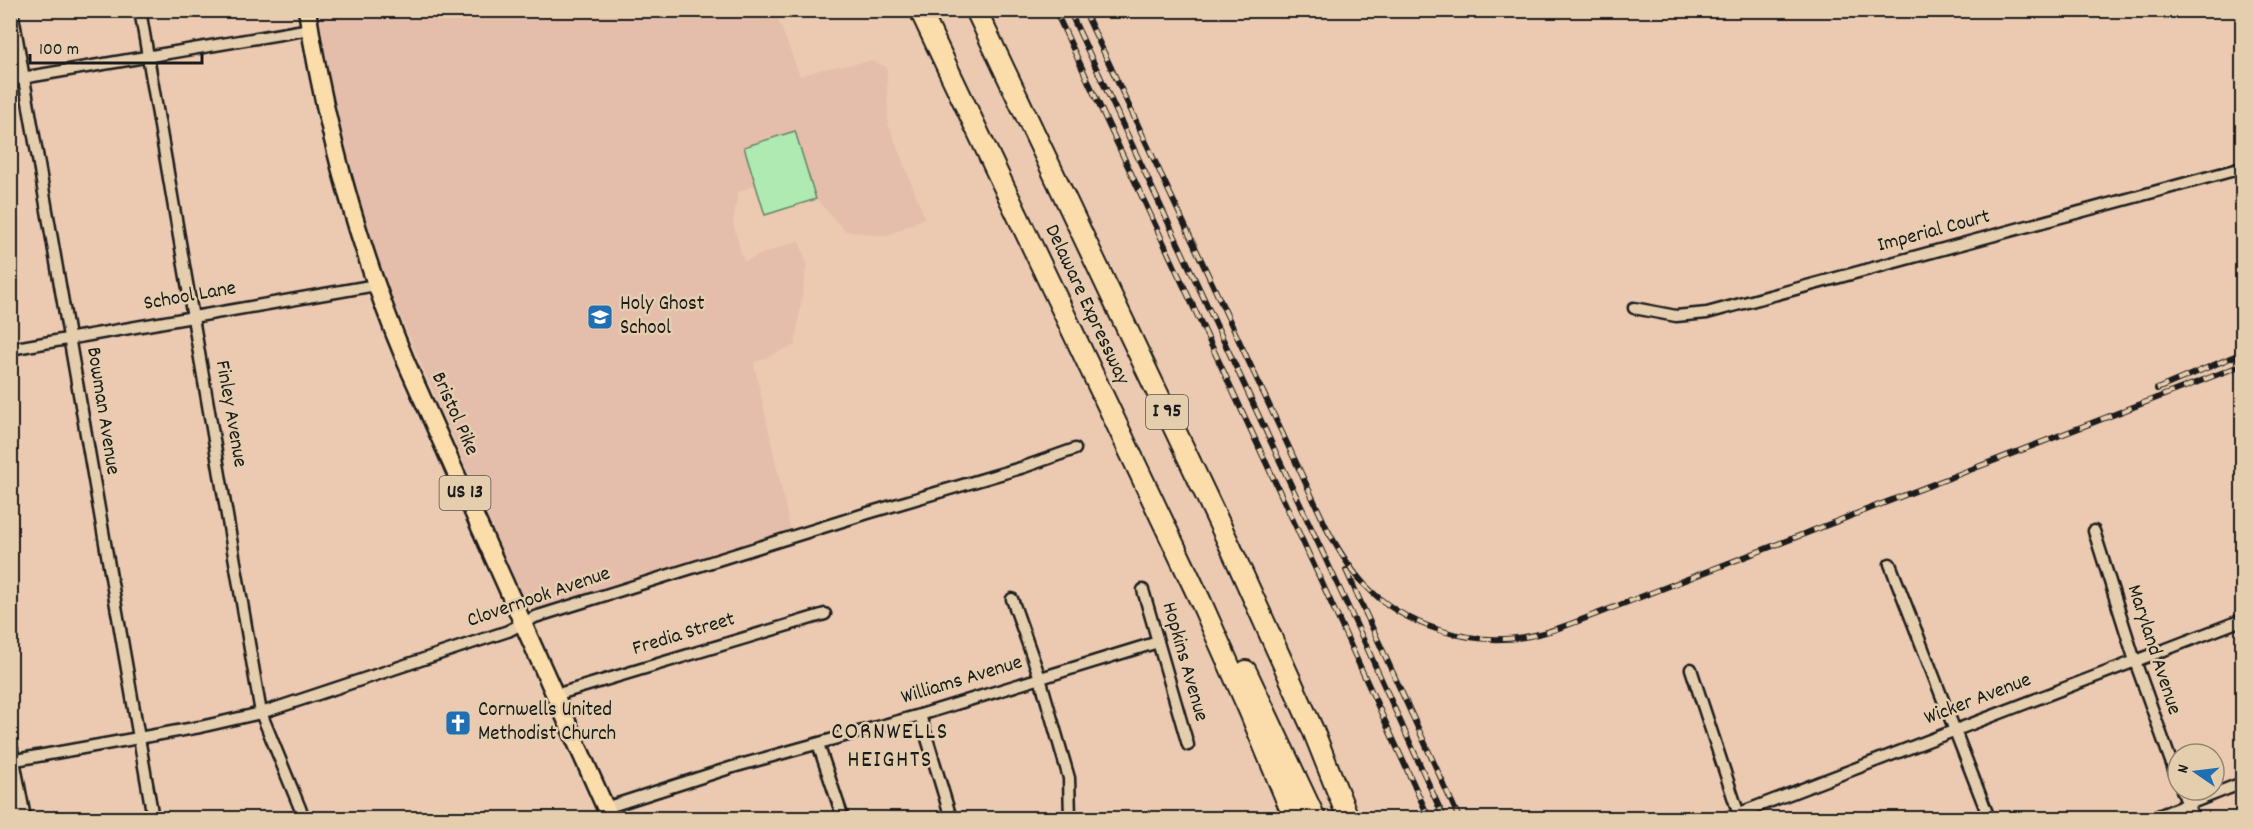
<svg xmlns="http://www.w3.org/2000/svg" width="2253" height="829" viewBox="0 0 2253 829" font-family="Dekko,sans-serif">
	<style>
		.built { fill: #e5beab }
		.green { fill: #aeeab1; stroke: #658366; stroke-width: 1.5 }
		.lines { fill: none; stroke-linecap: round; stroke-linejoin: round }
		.minor-casing { stroke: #1c1c1c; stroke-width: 15 }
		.primary-casing { stroke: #1c1c1c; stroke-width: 21 }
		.motorway-casing { stroke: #1c1c1c; stroke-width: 24 }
		.minor { stroke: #e5ceae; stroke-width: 10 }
		.primary { stroke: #fbddab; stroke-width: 16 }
		.motorway { stroke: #fbddab; stroke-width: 20 }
		.rail-casing { stroke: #1c1c1c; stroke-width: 6 }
		.rail { stroke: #e5ceae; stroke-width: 4; stroke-dasharray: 11; stroke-linecap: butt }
		.labels { text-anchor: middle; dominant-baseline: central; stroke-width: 5; stroke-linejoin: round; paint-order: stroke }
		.shield { fill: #e5ceae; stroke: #585148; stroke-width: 1.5 }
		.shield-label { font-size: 20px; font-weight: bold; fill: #1c1c1c }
		.street-label { font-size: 21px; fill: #1c1c1c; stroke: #e5ceae }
		.poi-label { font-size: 21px; fill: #1c1c1c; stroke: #e5ceae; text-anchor: start }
		.quarter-label { font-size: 24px; letter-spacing: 1.5px; fill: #1c1c1c; stroke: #e5ceae }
	</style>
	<rect width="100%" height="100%" fill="#eccab1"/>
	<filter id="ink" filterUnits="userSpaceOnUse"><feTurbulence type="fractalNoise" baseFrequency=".0167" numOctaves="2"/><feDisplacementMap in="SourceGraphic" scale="12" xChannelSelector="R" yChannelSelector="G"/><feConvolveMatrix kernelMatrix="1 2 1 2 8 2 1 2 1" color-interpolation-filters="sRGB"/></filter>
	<g filter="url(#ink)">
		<path class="built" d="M 318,11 L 775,11 L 800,76 L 822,69 L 871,61 L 887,67 L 888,123 L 925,218 L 886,236 L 845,231 L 816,199 L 765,215 L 755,185 L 738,192 L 733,224 L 744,261 L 799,240 L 807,263 L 795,345 L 754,363 L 791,532 L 543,609 L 534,609 L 525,603 L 389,290 L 368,229 L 350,163 L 329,76 Z"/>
		<path class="green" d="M 795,131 L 816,199 L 765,215 L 744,147 Z"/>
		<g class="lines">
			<defs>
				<g id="minor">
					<path d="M 12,10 L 153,818"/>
					<path d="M 140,10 L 261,713 L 304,818"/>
					<path d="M 10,80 L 310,29"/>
					<path d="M 1634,308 L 1676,316 L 1707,313 L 2242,168"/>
					<path d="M 10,349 L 376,285"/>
					<path d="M 2094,531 L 2135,661 L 2178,781"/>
					<path d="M 1890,564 L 1989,818"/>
					<path d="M 1143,590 L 1188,745"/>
					<path d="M 1012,599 L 1040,678 L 1069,778 L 1070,818"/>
					<path d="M 1691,669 L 1740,818"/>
					<path d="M 555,695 L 825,614"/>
					<path d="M 920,715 L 951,818"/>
					<path d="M 10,739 L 25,818"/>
					<path d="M 818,744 L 843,818"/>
					<path d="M 10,761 L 200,727 L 261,713 L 508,631 L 535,617 L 868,513 L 1024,467 L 1075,449"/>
					<path d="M 2182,790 L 2193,818"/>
					<path d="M 605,808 L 733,767 L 920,715 L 1158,642"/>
					<path d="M 1727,818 L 2242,620"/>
					<path d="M 2153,818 L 2242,783"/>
				</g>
				<path id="primary" d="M 307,10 C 326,131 359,249 406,362 L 610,818"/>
				<g id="motorway">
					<path d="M 920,10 L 1201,602 L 1249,710 L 1294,818"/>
					<path d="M 976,10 L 1230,546 L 1313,730 L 1348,818"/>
					<path d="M 1246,671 L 1315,818"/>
				</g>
			</defs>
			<use href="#minor" class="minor-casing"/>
			<use href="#primary" class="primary-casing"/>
			<use href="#motorway" class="motorway-casing"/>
			<use href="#minor" class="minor"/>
			<use href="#primary" class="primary"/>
			<use href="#motorway" class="motorway"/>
			<defs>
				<g id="rail">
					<path d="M 1055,10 L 1318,574 L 1429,818"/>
					<path d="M 1069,10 L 1364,641 L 1444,818"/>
					<path d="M 1084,10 L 1330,535"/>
					<path d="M 2157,389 L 2242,353"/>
					<path d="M 1327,529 C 1338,549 1349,568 1365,585 C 1404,626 1469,646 1524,637 C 1544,634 1563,627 1581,620 L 2242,365"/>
					<path d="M 1346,570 L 1459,818"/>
				</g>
			</defs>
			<use href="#rail" class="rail-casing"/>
			<use href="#rail" class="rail"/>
		</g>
	</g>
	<defs>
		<symbol id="school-square" viewBox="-11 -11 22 22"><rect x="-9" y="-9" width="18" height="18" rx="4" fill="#1f6fb2" stroke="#e5ceae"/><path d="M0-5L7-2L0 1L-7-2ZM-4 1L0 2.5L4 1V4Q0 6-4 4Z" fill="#fff"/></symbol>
		<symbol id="church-square" viewBox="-11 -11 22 22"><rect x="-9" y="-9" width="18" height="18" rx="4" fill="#1f6fb2" stroke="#e5ceae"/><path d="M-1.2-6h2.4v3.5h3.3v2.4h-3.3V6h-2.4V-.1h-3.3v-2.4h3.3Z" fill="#fff"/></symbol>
	</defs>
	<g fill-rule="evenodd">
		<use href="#school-square" x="585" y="302" width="30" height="30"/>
		<use href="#church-square" x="443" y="708" width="30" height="30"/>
	</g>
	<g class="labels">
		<g class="shield">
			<rect x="1146" y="395" width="42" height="34" rx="4.5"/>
			<rect x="439.5" y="476" width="51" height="34" rx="4.5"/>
		</g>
		<g class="shield-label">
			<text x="1167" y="412">I 95</text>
			<text x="465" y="493">US 13</text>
		</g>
		<g class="street-label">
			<text transform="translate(1934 232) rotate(-15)">Imperial Court</text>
			<text transform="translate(190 297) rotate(-10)">School Lane</text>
			<text transform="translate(1086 305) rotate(65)">Delaware Expressway</text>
			<text transform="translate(102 411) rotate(81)">Bowman Avenue</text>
			<text transform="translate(230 414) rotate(80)">Finley Avenue</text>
			<text transform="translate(454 414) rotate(66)">Bristol Pike</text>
			<text transform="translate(539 598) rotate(-19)">Clovernook Avenue</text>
			<text transform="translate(684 635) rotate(-17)">Fredia Street</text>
			<text transform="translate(2153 650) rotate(72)">Maryland Avenue</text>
			<text transform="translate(1184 662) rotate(74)">Hopkins Avenue</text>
			<text transform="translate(962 681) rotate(-17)">Williams Avenue</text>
			<text transform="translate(1978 700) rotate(-21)">Wicker Avenue</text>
		</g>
		<g class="poi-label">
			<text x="620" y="305">Holy Ghost<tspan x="620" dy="24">School</tspan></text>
			<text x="478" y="711">Cornwells United<tspan x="478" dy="24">Methodist Church</tspan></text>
		</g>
		<g class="quarter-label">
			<text x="890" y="733">CORNWELLS<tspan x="890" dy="28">HEIGHTS</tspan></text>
		</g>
	</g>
	<rect width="2253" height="829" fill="none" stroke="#e5ceae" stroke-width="36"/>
	<rect x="18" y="18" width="2217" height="793" fill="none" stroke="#1c1c1c" stroke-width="2" filter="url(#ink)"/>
	<g transform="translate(2196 772) rotate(284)"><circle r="28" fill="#e5ceae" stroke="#958774" stroke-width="1.5"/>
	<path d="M0-4.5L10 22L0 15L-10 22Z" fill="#1f6fb2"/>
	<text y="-9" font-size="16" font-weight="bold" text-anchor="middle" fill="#1c1c1c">N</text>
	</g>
	<path d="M30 54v9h172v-9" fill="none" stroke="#1c1c1c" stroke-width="3"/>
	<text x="39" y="54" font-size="18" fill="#1c1c1c" stroke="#e5ceae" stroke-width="4.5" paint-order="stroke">100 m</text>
</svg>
